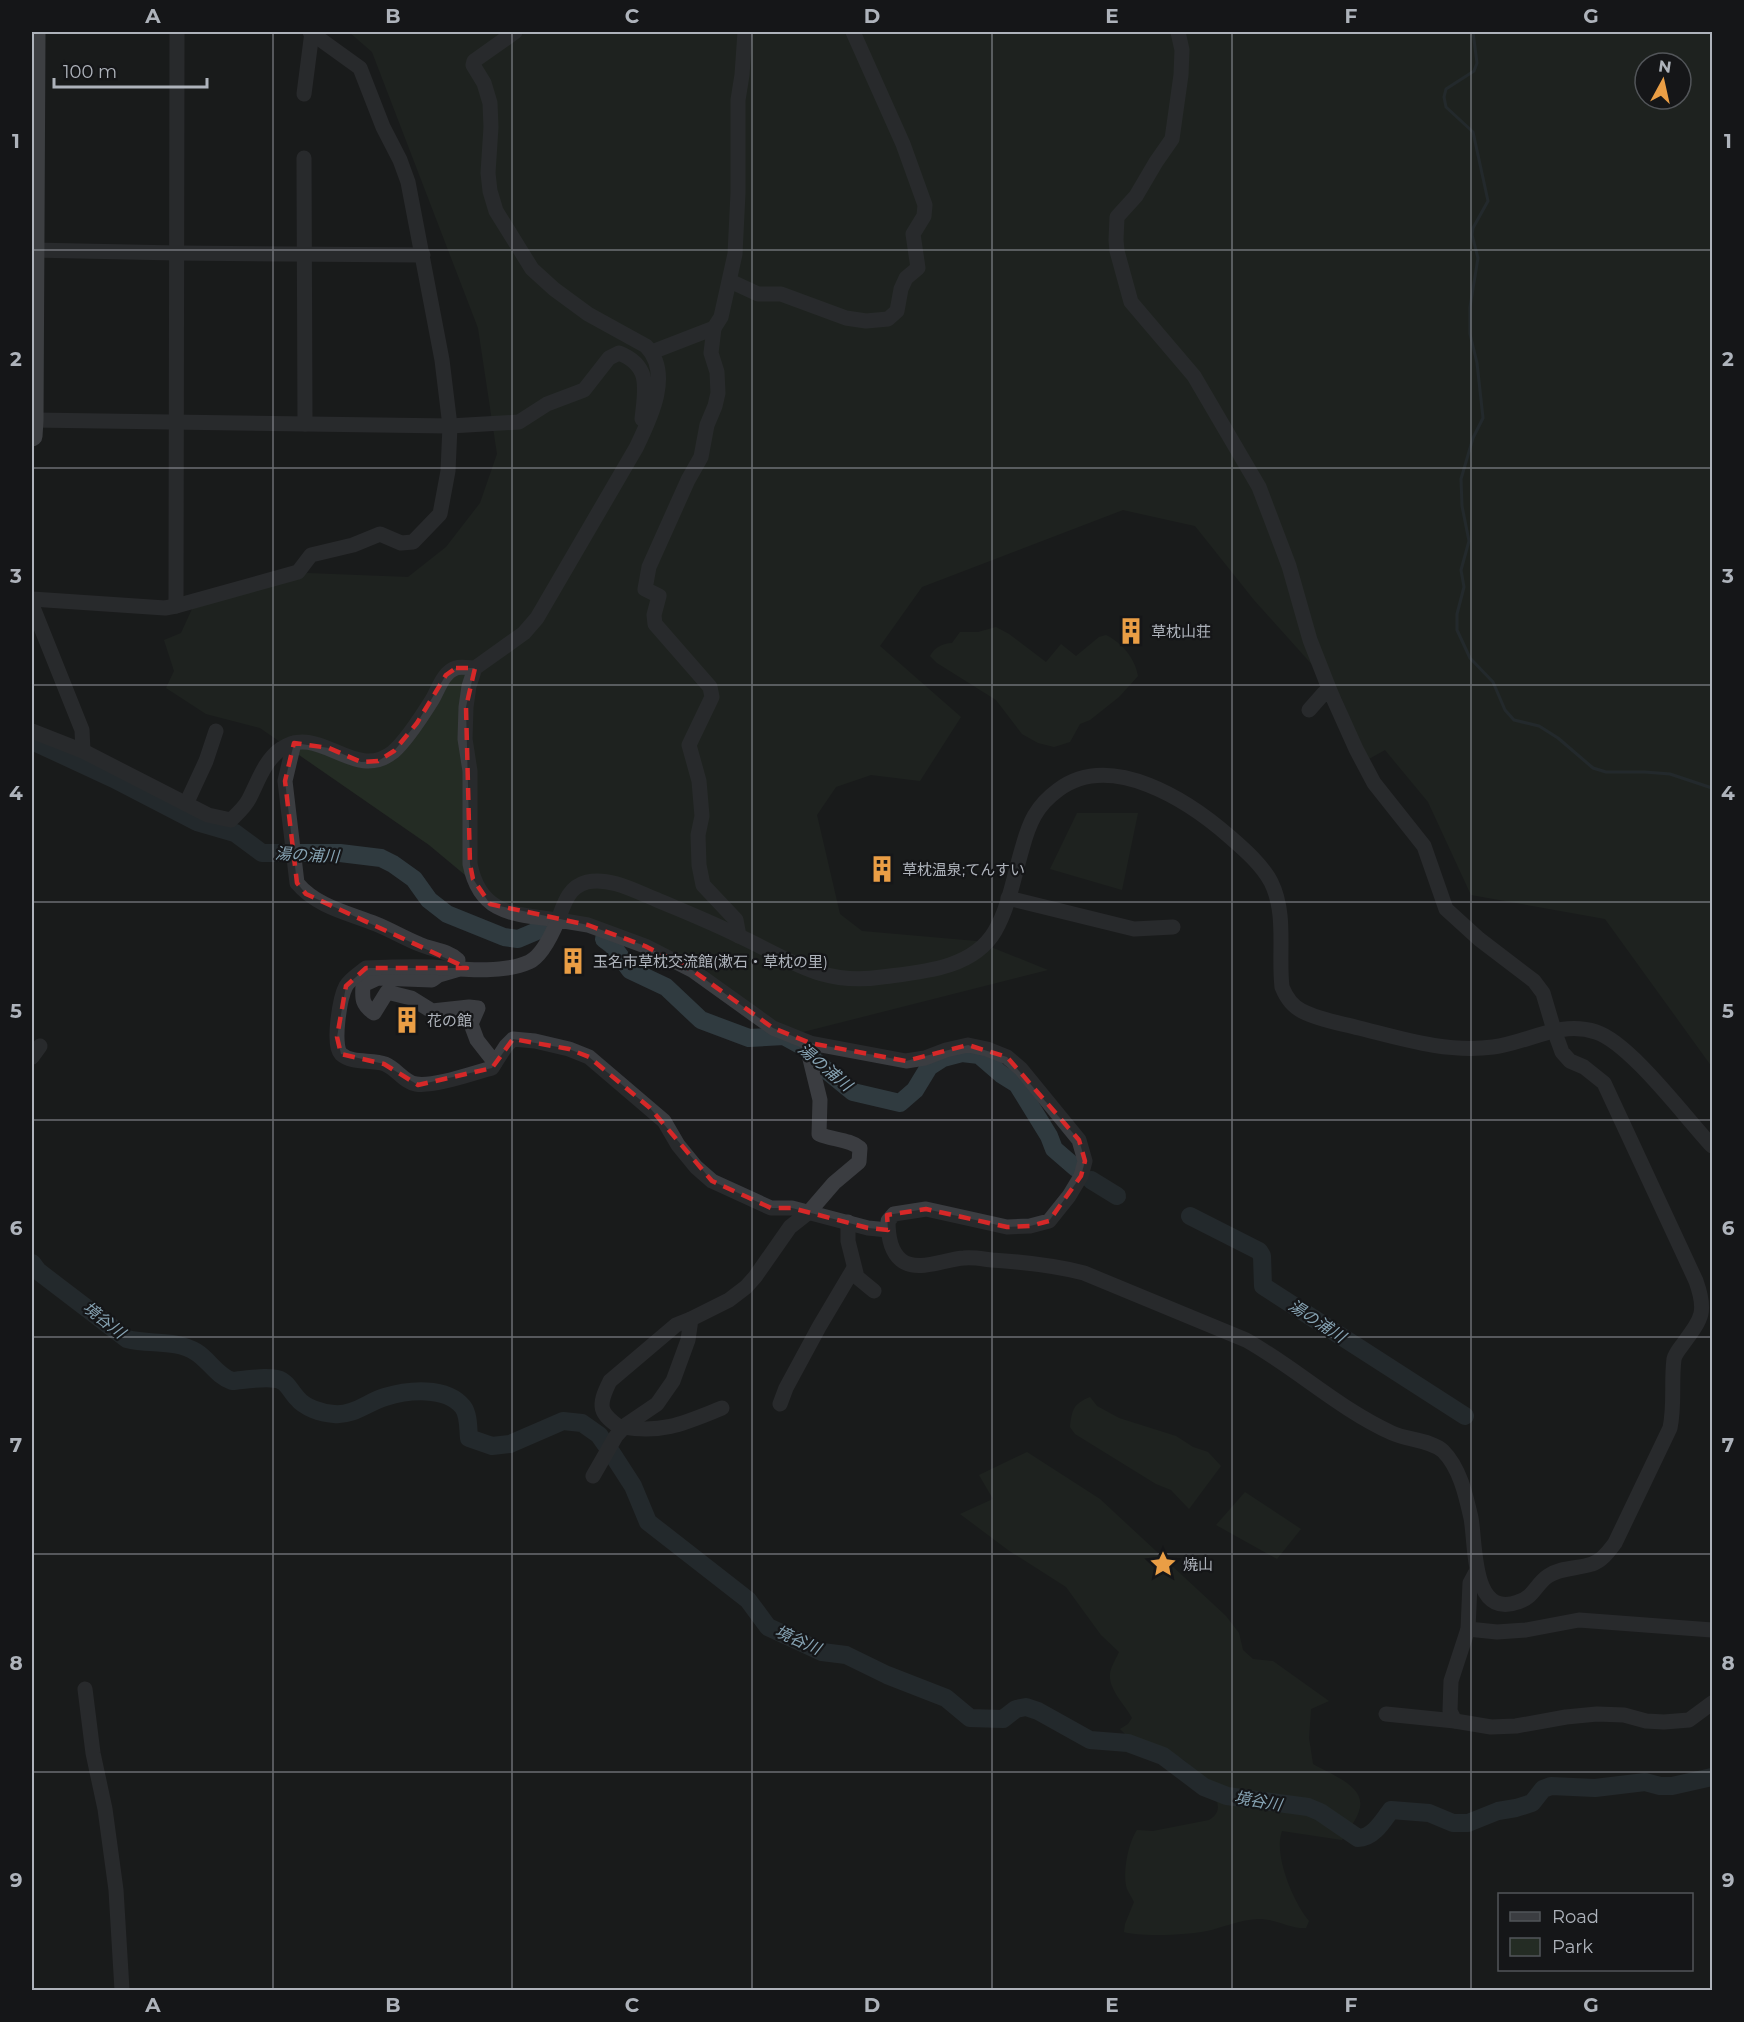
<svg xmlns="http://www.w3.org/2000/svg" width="1744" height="2022" viewBox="0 0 1744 2022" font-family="Montserrat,'Noto Sans JP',sans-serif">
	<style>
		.green { fill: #242c24; fill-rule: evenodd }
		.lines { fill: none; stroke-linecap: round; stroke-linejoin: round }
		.stream { stroke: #303b40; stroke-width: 3 }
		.river { stroke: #303b40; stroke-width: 18 }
		.minor { stroke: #3b3d41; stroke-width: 15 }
		.highway { stroke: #686c72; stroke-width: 21 }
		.marked { fill: none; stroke: #d62828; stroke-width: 4.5; stroke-dasharray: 12 8; stroke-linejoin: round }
		.grid { fill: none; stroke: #aeb3bb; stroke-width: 1.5; stroke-opacity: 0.55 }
		.labels { text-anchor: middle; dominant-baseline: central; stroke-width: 4.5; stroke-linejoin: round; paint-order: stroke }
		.poi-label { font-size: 15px; fill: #aeb3bb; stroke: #151618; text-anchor: start }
		.water-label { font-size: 16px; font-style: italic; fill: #87a4b4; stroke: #151618 }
		.neatline { fill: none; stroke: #aeb3bb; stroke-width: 2 }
		.grid-label { font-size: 20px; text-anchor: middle; font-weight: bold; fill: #aeb3bb }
	</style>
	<rect width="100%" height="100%" fill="#1a1b1c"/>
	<g class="green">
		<path d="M 349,32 L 1712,32 L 1712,1067 L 1605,919 L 1471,895 L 1428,802 L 1385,750 L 1367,760 L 1341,697 L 1254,600 L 1195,526 L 1123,510 L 922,587 L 880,646 L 961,717 L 920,781 L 871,775 L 836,787 L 817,815 L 840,914 L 862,931 L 976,941 L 1048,970 L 799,1033 L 766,1016 L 659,946 L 505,904 L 495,900 L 429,845 L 260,728 L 206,714 L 166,688 L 174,671 L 164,640 L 181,633 L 192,609 L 307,573 L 408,577 L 446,547 L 480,503 L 497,454 L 478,328 L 372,52 ZM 1645,63 L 1681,63 L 1681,99 L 1645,99 Z"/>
		<path d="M 996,627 L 1009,634 L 1046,662 L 1061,644 L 1076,656 L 1099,637 L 1106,635 C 1122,643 1135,658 1138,676 L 1119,697 L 1090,720 L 1080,724 L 1070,742 L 1054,747 L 1038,743 L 1022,734 L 996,700 L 937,663 L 930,656 C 934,648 943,643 952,643 L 960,632 L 978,632 Z"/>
		<path d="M 1077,813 L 1138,813 L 1122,890 L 1050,869 Z"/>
		<path d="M 1090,1397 L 1097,1406 L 1119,1418 L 1176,1436 L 1193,1447 L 1208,1452 L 1221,1466 L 1189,1509 L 1171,1490 L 1156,1484 L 1075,1434 L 1070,1427 C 1072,1410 1073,1404 1090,1397 Z"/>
		<path d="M 1027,1452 L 1100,1499 L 1226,1616 L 1239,1633 L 1243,1650 L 1253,1659 L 1273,1661 L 1329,1701 L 1311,1709 L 1309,1738 L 1313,1764 C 1329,1774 1368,1786 1359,1811 C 1356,1821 1347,1831 1342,1840 L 1282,1831 C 1273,1854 1293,1902 1309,1921 L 1306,1928 C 1290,1929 1275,1918 1257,1919 C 1239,1920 1224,1927 1207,1931 C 1190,1935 1139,1937 1124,1932 L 1125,1924 L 1134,1902 C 1132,1898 1129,1893 1127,1889 C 1122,1874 1128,1843 1137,1830 L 1153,1831 L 1209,1820 C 1230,1808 1209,1788 1198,1776 C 1194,1771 1188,1762 1182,1759 C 1175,1756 1168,1752 1161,1749 C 1143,1742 1135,1745 1120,1729 L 1128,1724 L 1132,1718 C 1125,1705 1109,1690 1110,1675 C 1110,1668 1116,1659 1119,1652 L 1101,1635 L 1066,1587 L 1008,1550 L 960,1514 L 993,1499 L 979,1475 Z"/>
		<path d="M 1245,1492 L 1301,1529 L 1277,1559 L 1216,1525 Z"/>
	</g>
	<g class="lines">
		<path class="stream" d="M 1473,32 L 1477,63 L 1474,71 L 1446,89 L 1444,97 L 1446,107 L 1473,132 L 1488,201 L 1473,228 L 1472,235 L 1478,258 L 1470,307 L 1470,334 L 1477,363 L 1483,418 L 1473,438 L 1461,479 L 1462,506 L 1469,541 L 1461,570 L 1464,587 L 1457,614 L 1457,630 L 1470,658 L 1493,682 L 1505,710 L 1514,720 L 1539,726 L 1558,738 L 1593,768 L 1606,772 L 1645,772 L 1670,774 L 1712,788"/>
		<g class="river">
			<path d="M 32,741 L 114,779 L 197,822 L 235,833 L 262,853 L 340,853 L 381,858 L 393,864 L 414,879 L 429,900 L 447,914 L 504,937 L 518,939 L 544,928"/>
			<path d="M 604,939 L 612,945 L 630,970 L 666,987 L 701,1020 L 749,1038 L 784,1036 L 804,1047 L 815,1061 L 853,1092 L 900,1103 L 915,1090 L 929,1067 L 943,1058 L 962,1053 L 979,1055 L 1001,1074 L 1017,1084 L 1049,1136 L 1054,1149 L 1076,1168"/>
			<path d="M 1091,1180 L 1117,1196"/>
			<path d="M 1190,1216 L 1259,1251 L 1262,1256 L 1263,1286 L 1465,1416"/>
			<path d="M 32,1263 L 38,1271 L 127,1339 C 150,1345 175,1339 196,1352 C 209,1360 217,1376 232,1381 C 245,1380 272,1375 282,1381 C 288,1384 292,1393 297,1398 C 305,1408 321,1413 334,1414 C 353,1416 368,1402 385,1397 C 408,1390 446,1386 463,1407 C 469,1415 468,1429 469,1438 L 492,1446 L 510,1444 L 563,1421 L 582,1423 L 599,1435 L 613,1455 L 633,1486 L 648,1522 L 748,1600 L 768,1627 L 822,1652 L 846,1655 L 887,1675 L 946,1698 L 970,1718 L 1003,1719 L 1016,1709 L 1026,1707 L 1038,1711 L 1090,1740 L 1128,1743 L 1163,1756 L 1204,1787 L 1227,1796 L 1308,1807 L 1320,1812 L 1358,1838 C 1373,1838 1383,1821 1391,1810 L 1429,1813 L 1453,1823 L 1468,1823 L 1498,1811 L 1516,1808 L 1532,1803 L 1543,1789 L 1551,1786 L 1595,1788 L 1645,1782 L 1660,1786 L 1672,1786 L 1712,1777"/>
		</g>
		<g class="minor">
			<path d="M 515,32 L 474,61 L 473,65 L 484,83 L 490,103 L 491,127 L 488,173 L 490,191 L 496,211 L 532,269 L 554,289 L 588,314 L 646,346 C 673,374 650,419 636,448 L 537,618 L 524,633 L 475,668 L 469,686 L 466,707 L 465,739 L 470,771 L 470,864 C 480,915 514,914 558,920 C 564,904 568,887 587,882 C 610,877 635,891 655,899 C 683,911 711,922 739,936 C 791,960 821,986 882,977 C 921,972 973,969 995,931 C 1009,907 1014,876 1022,849 C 1029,823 1036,806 1058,790 C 1111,750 1189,801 1230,837 C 1245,850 1262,865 1271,882 C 1287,914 1278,953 1282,987 C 1286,997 1292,1006 1302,1011 C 1319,1020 1340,1023 1359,1028 C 1403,1039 1447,1053 1493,1047 C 1528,1043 1559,1020 1596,1032 C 1630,1043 1685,1117 1712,1146"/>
			<path d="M 1178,32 L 1182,50 L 1181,75 L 1172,139 L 1156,162 L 1136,196 L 1117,217 L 1116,240 L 1117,251 L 1131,302 L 1194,376 L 1259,487 L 1289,566 L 1310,640 L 1330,691"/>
			<path d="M 304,94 L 312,32"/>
			<path d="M 304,158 L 305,424"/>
			<path d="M 32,250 L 177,253 L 423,255"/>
			<path d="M 730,281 L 758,294 L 781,294 L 846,318 L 866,321 L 888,319 L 897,311 L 901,289 L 906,278 L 918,268 L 913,234 L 924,216 L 925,205 L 903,144 L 853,32"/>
			<path d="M 714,328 L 711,353 L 717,372 L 718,393 L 715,406 L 707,425 L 701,457 L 688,480 L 649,567 L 645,589 L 659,596 L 654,615 L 655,624 L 710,687 L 712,697 L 689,745 L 699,781 L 702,816 L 698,835 L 699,865 L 703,885 L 736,920 L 739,936"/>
			<path d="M 652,352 L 714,328 L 721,317 L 735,254 L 738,193 L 738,100 L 742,75 L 745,32"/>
			<path d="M 33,420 L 450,426 L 519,422 L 547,404 L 584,390 L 609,358 L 619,353 C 652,366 645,390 642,419"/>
			<path d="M 32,599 L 165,608 L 176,606 L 298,572 L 311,555 L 353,545 L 380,534 L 401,543 L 413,542 L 440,514 L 448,471 L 450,426 L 442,360 L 408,182 L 400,160 L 383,127 L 360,68 L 310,32"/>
			<path d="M 32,605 L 82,730 L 83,751"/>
			<path d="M 176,606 L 177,32"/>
			<path d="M 32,731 L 83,751 L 208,815 L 231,820 C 237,814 245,807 249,799 C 258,782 264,761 281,749 C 319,722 354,783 393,752 C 407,740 422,716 432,700 C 438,690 443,672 456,668 C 461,666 470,668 475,668"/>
			<path d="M 294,743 L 285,781 L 297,883 C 317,907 349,913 376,924 C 391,930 404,938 419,944 C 432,950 447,950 458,960 L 456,970 L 439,975 L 432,980 L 378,978 L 363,985 C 362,999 362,1005 374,1013 L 387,992 L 411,998 L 432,1011 L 469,1007 L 478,1008 L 471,1024 L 477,1040 L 495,1063 L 506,1046 L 513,1039 L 535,1041 L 569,1049 L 589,1057 L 664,1121 L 678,1145 L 696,1167 L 712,1181 L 771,1208 L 792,1208 L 868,1228 L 888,1230"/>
			<path d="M 186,804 L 206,761 L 216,731"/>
			<path d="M 1008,898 L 1134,929 L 1173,927"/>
			<path d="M 32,1057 L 40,1046"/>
			<path d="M 495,1063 L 492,1068 C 473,1073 434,1087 416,1084 C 404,1082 397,1069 385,1064 C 372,1059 352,1064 341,1054 C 332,1045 340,997 346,986 C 350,979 360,973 366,968 C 388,967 410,966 432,967 C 460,969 503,974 529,962 C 542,956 553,932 558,920 L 588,925 L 645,946 L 692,970 L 773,1028 L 810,1043 L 906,1061 L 925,1058 L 946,1050 L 968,1045 L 987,1049 L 1007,1057 L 1021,1069 L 1079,1140 L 1085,1161 L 1081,1176 L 1069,1196 L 1049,1221 L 1030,1226 L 1007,1227 L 926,1209 L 894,1214 L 888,1221 C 888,1234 890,1251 901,1260 C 917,1273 945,1259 964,1258 C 973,1257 983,1259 992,1260 C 1023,1262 1053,1265 1084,1273 L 1246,1340 C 1296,1368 1339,1409 1392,1433 C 1407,1440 1431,1440 1443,1451 C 1460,1468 1466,1496 1471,1518 C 1476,1544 1471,1619 1518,1602 C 1534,1597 1536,1584 1548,1576 C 1561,1567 1578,1569 1592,1564 C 1602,1561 1609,1551 1615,1543 L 1670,1428 C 1675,1404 1671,1383 1674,1359 C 1675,1354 1680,1348 1683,1344 C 1702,1318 1707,1312 1696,1281 L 1604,1083 L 1584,1067 L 1570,1061 L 1562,1052 L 1554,1030 L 1543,993 L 1534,981 L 1479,939 L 1446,909 L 1424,846 L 1374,783 L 1356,749 L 1330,691 L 1324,693 L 1309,710"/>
			<path d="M 848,1222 L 848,1241 L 857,1277 L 874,1291"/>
			<path d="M 780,1404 L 786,1388 L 819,1327 L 854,1268"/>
			<path d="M 624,1427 C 663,1434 687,1422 722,1408"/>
			<path d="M 622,1429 C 599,1413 597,1407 610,1381 L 676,1325 L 691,1319"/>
			<path d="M 593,1476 L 616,1436 L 626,1425 L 657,1404 L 673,1381 L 688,1340 L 691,1319 L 729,1300 L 746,1287 L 755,1277 L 790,1227 L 809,1212 L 834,1183 L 859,1162 L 860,1148 C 849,1139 832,1140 819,1134 L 820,1100 L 809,1055 L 810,1043"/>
			<path d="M 1468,1629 L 1497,1632 L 1526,1630 L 1579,1620 L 1712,1630"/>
			<path d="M 85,1689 L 93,1753 L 105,1809 L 116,1890 L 122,1990"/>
			<path d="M 1386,1714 L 1455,1721 L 1491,1727 L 1516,1726 L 1566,1717 L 1597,1714 L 1624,1715 L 1646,1721 L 1664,1722 L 1689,1720 L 1712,1703"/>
			<path d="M 1455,1721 L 1450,1711 L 1451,1681 L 1468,1629 L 1470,1583 L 1477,1570"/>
		</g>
		<path class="highway" d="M 32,436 L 33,420 L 35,32"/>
	</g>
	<path d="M0 0H1744V2022H0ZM 456,668 L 475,668 L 466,707 L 470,864 L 473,879 L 490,904 L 588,925 L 645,946 L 692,970 L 773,1028 L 810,1043 L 906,1061 L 968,1045 L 1007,1057 L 1079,1140 L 1085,1161 L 1081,1176 L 1049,1221 L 1030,1226 L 1007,1227 L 926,1209 L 887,1215 L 888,1230 L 868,1228 L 792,1208 L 771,1208 L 712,1181 L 650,1108 L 589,1057 L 569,1049 L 513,1039 L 492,1068 L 418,1085 L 384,1064 L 341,1054 L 337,1037 L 346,986 L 366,968 L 467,968 L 306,894 L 297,883 L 285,781 L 294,743 L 329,748 L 361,762 L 378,761 L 394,751 L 417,723 L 446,675 Z" fill="#1a1b1c" fill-opacity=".55" fill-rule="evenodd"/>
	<path class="marked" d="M 456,668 L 475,668 L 466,707 L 470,864 L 473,879 L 490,904 L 588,925 L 645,946 L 692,970 L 773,1028 L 810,1043 L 906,1061 L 968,1045 L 1007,1057 L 1079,1140 L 1085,1161 L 1081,1176 L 1049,1221 L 1030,1226 L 1007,1227 L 926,1209 L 887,1215 L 888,1230 L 868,1228 L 792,1208 L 771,1208 L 712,1181 L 650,1108 L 589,1057 L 569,1049 L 513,1039 L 492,1068 L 418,1085 L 384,1064 L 341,1054 L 337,1037 L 346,986 L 366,968 L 467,968 L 306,894 L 297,883 L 285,781 L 294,743 L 329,748 L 361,762 L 378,761 L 394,751 L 417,723 L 446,675 Z"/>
	<path class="grid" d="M 273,32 L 273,1990M 512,32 L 512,1990M 752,32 L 752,1990M 992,32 L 992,1990M 1232,32 L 1232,1990M 1471,32 L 1471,1990M 32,250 L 1712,250M 32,468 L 1712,468M 32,685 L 1712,685M 32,902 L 1712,902M 32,1120 L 1712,1120M 32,1337 L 1712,1337M 32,1554 L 1712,1554M 32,1772 L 1712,1772"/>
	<defs>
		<symbol id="building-bare" viewBox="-9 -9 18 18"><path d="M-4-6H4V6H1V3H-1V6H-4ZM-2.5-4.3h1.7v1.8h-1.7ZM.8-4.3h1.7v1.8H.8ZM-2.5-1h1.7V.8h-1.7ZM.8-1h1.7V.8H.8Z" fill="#ea9e45" stroke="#151618" stroke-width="2.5" paint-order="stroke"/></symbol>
		<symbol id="sight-bare" viewBox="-9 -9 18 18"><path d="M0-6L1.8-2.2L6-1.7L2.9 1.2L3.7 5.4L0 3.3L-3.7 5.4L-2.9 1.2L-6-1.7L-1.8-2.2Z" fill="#ea9e45" stroke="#151618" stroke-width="2.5" paint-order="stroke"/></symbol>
	</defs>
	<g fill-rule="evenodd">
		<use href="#building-bare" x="1112" y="612" width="38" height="38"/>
		<use href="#building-bare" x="863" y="850" width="38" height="38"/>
		<use href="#building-bare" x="554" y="942" width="38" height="38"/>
		<use href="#building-bare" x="388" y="1001" width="38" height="38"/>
		<use href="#sight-bare" x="1144" y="1545" width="38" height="38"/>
	</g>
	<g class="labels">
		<g class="poi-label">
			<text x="1151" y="631">草枕山荘</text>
			<text x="902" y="869">草枕温泉;てんすい</text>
			<text x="593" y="961">玉名市草枕交流館(漱石・草枕の里)</text>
			<text x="427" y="1020">花の館</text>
			<text x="1183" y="1564">焼山</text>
		</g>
		<g class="water-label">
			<text transform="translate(307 855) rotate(3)">湯の浦川</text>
			<text transform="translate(825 1067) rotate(40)">湯の浦川</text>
			<text transform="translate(104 1320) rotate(38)">境谷川</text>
			<text transform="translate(1317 1321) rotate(33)">湯の浦川</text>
			<text transform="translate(798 1640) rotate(24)">境谷川</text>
			<text transform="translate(1258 1801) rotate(10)">境谷川</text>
		</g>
	</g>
	<rect width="1744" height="2022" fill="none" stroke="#151618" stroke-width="66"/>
	<rect x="1498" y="1893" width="195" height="78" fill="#151618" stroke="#525559" stroke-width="1.5"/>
	<rect x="1510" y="1912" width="30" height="9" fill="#3b3d41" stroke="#525559" stroke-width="1.5"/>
	<text x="1552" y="1923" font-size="18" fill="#aeb3bb">Road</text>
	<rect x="1510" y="1938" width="30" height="18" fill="#242c24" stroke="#525559" stroke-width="1.5"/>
	<text x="1552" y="1953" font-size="18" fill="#aeb3bb">Park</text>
	<g transform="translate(1663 81) rotate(8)"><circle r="28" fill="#151618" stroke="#525559" stroke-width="1.5"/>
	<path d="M0-4.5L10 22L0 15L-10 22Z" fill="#ea9e45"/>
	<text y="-9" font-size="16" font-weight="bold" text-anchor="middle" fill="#aeb3bb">N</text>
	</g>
	<path d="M54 78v9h153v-9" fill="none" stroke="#aeb3bb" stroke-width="3"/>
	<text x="63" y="78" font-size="18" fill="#aeb3bb" stroke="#151618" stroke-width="4.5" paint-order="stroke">100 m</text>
	<rect x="33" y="33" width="1678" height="1956" class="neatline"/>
	<g class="grid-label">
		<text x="153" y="23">A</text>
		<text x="393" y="23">B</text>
		<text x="632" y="23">C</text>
		<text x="872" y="23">D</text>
		<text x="1112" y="23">E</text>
		<text x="1351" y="23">F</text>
		<text x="1591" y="23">G</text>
		<text x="16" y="148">1</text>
		<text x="1728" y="148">1</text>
		<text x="16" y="366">2</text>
		<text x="1728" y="366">2</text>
		<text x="16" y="583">3</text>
		<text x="1728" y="583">3</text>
		<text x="16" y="800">4</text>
		<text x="1728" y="800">4</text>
		<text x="16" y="1018">5</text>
		<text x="1728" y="1018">5</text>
		<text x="16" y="1235">6</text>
		<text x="1728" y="1235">6</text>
		<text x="16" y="1452">7</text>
		<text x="1728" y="1452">7</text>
		<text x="16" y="1670">8</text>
		<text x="1728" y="1670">8</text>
		<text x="16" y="1887">9</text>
		<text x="1728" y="1887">9</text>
		<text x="153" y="2012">A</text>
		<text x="393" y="2012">B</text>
		<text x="632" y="2012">C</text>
		<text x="872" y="2012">D</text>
		<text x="1112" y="2012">E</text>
		<text x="1351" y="2012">F</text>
		<text x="1591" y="2012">G</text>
	</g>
</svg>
